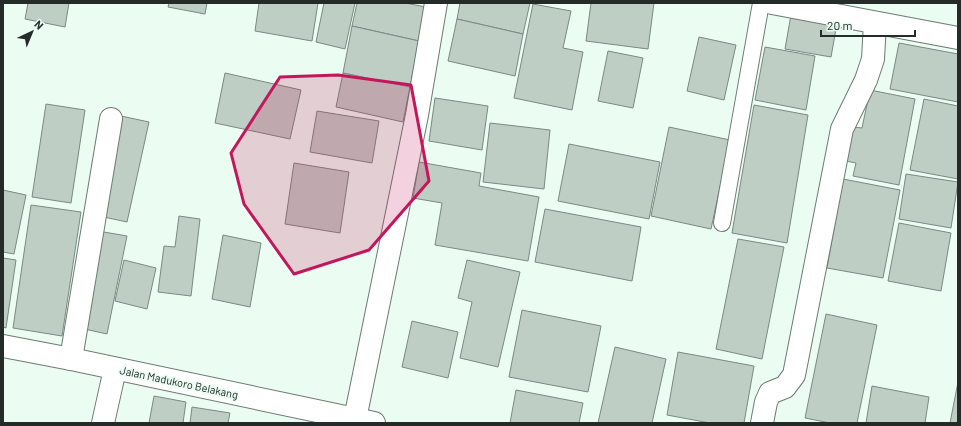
<svg xmlns="http://www.w3.org/2000/svg" width="961" height="426" viewBox="0 0 961 426" font-family="Barlow,sans-serif">
	<style>
		.building { fill: #becec5; stroke: #7a8981 }
		.lines { fill: none; stroke-linecap: round; stroke-linejoin: round }
		.lane-casing { stroke: #6d7b73; stroke-width: 18 }
		.street-casing { stroke: #6d7b73; stroke-width: 24 }
		.lane { stroke: #fff; stroke-width: 16 }
		.street { stroke: #fff; stroke-width: 22 }
		.marked { fill: #c2185b; fill-opacity: 0.2; stroke: #c2185b; stroke-width: 3; stroke-linejoin: round }
		.labels { text-anchor: middle; dominant-baseline: central; stroke-width: 3.5; stroke-linejoin: round; paint-order: stroke }
		.street-label { font-size: 11px; fill: #252b28; stroke: #ebfcf3 }
	</style>
	<rect width="100%" height="100%" fill="#ebfcf3"/>
	<g class="building">
		<path d="M 28,3 L 69,3 L 65,27 L 25,19 Z"/>
		<path d="M 169,3 L 207,3 L 205,14 L 168,7 Z"/>
		<path d="M 259,3 L 318,3 L 312,41 L 255,31 Z"/>
		<path d="M 324,3 L 355,3 L 345,49 L 316,42 Z"/>
		<path d="M 357,3 L 405,3 L 426,7 L 419,41 L 352,26 Z"/>
		<path d="M 460,3 L 530,3 L 523,34 L 457,19 Z"/>
		<path d="M 591,3 L 654,3 L 648,49 L 586,41 Z"/>
		<path d="M 533,4 L 571,11 L 563,48 L 583,52 L 572,110 L 514,98 Z"/>
		<path d="M 792,9 L 838,18 L 831,57 L 785,49 Z"/>
		<path d="M 457,19 L 523,34 L 515,76 L 448,61 Z"/>
		<path d="M 352,26 L 419,41 L 410,87 L 343,73 Z"/>
		<path d="M 699,37 L 736,45 L 724,100 L 687,91 Z"/>
		<path d="M 899,43 L 958,54 L 958,102 L 890,89 Z"/>
		<path d="M 765,47 L 815,56 L 806,110 L 755,100 Z"/>
		<path d="M 608,51 L 643,58 L 633,108 L 598,101 Z"/>
		<path d="M 225,73 L 301,90 L 290,139 L 215,123 Z"/>
		<path d="M 343,73 L 410,87 L 403,122 L 336,107 Z"/>
		<path d="M 870,90 L 915,99 L 899,185 L 853,176 L 856,163 L 846,161 L 853,127 L 862,128 Z"/>
		<path d="M 435,98 L 488,106 L 482,150 L 429,141 Z"/>
		<path d="M 924,99 L 958,106 L 958,179 L 910,170 Z"/>
		<path d="M 46,104 L 85,110 L 71,203 L 32,197 Z"/>
		<path d="M 754,105 L 808,115 L 787,243 L 732,233 Z"/>
		<path d="M 317,111 L 379,121 L 372,163 L 310,152 Z"/>
		<path d="M 121,116 L 149,122 L 127,222 L 99,216 Z"/>
		<path d="M 490,123 L 550,130 L 544,189 L 483,182 Z"/>
		<path d="M 669,127 L 730,140 L 711,229 L 651,216 Z"/>
		<path d="M 569,144 L 660,162 L 649,219 L 558,201 Z"/>
		<path d="M 419,162 L 481,173 L 479,186 L 539,197 L 528,261 L 435,245 L 442,203 L 413,198 Z"/>
		<path d="M 294,163 L 349,172 L 340,233 L 285,224 Z"/>
		<path d="M 906,174 L 958,182 L 951,228 L 899,219 Z"/>
		<path d="M 843,179 L 900,190 L 883,278 L 827,268 Z"/>
		<path d="M 3,190 L 26,195 L 14,254 L 3,252 Z"/>
		<path d="M 31,205 L 81,212 L 62,336 L 13,328 Z"/>
		<path d="M 545,209 L 641,227 L 632,281 L 535,262 Z"/>
		<path d="M 179,216 L 200,219 L 191,296 L 158,292 L 164,246 L 175,247 Z"/>
		<path d="M 899,223 L 951,233 L 941,291 L 888,281 Z"/>
		<path d="M 98,231 L 127,236 L 107,334 L 80,328 Z"/>
		<path d="M 223,235 L 261,243 L 250,307 L 212,299 Z"/>
		<path d="M 738,239 L 784,247 L 762,359 L 716,349 Z"/>
		<path d="M 3,258 L 16,260 L 6,328 L 3,327 Z"/>
		<path d="M 124,260 L 156,268 L 147,309 L 115,301 Z"/>
		<path d="M 467,260 L 520,272 L 498,367 L 460,358 L 472,302 L 458,298 Z"/>
		<path d="M 522,310 L 601,326 L 588,392 L 509,377 Z"/>
		<path d="M 826,314 L 877,325 L 857,423 L 830,423 L 805,418 Z"/>
		<path d="M 412,321 L 458,332 L 448,378 L 402,367 Z"/>
		<path d="M 615,347 L 666,359 L 652,423 L 598,423 Z"/>
		<path d="M 678,352 L 754,366 L 744,423 L 710,423 L 667,415 Z"/>
		<path d="M 958,382 L 958,423 L 950,423 Z"/>
		<path d="M 872,386 L 929,397 L 925,423 L 866,423 Z"/>
		<path d="M 516,390 L 583,403 L 579,423 L 510,423 Z"/>
		<path d="M 154,396 L 186,402 L 183,423 L 149,423 Z"/>
		<path d="M 192,407 L 230,413 L 228,423 L 190,423 Z"/>
	</g>
	<g class="lines">
		<defs>
			<path id="lane" d="M 722,223 L 761,3"/>
			<g id="street">
				<path d="M 772,3 L 958,38"/>
				<path d="M 3,346 L 71,359 L 374,423"/>
				<path d="M 71,359 L 111,119"/>
				<path d="M 355,419 L 417,115 L 436,3"/>
				<path d="M 103,423 L 115,369"/>
				<path d="M 762,423 L 766,402 L 770,393 L 785,387 L 794,375 L 842,129 L 866,80 L 873,59 L 875,23"/>
			</g>
		</defs>
		<use href="#lane" class="lane-casing"/>
		<use href="#street" class="street-casing"/>
		<use href="#lane" class="lane"/>
		<use href="#street" class="street"/>
	</g>
	<path class="marked" d="M 338,75 L 411,85 L 429,181 L 369,250 L 294,274 L 244,204 L 231,153 L 280,77 Z"/>
	<g class="labels">
		<g class="street-label">
			<text transform="translate(179 382) rotate(12)">Jalan Madukoro Belakang</text>
		</g>
	</g>
	<rect width="961" height="426" fill="none" stroke="#252b28" stroke-width="8"/>
	<g transform="translate(32 32) rotate(44)" stroke="#ebfcf3" stroke-width="3" paint-order="stroke">
	<path d="M0-3L7 15L0 10L-7 15Z" fill="#252b28"/>
	<text y="-6" font-size="11" font-weight="bold" text-anchor="middle" fill="#252b28">N</text>
	</g>
	<path d="M821 30v6h94v-6" fill="none" stroke="#252b28" stroke-width="2"/>
	<text x="827" y="30" font-size="12" fill="#252b28" stroke="#ebfcf3" stroke-width="3" paint-order="stroke">20 m</text>
</svg>
